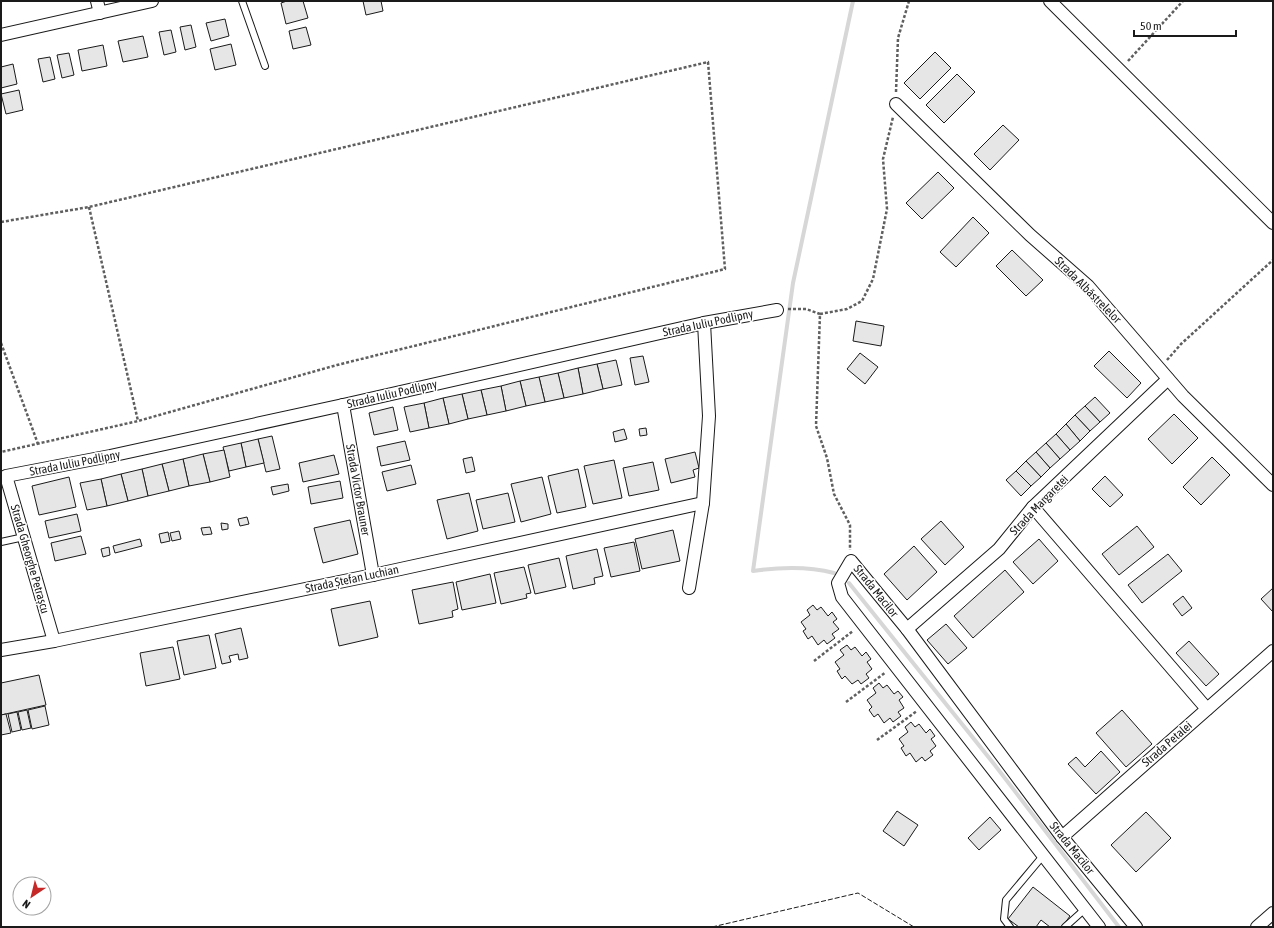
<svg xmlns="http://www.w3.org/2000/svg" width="1274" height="928" viewBox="0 0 1274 928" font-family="'Asap Condensed',sans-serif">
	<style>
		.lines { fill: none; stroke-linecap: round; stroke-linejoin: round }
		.stream { stroke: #d7d7d7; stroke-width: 4 }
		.building { fill: #e6e6e6; stroke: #1a1a1a }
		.service-casing { stroke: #1a1a1a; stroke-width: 8 }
		.minor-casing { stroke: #1a1a1a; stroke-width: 14 }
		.path { stroke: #5f5f5f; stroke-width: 2.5; stroke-dasharray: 3 2; stroke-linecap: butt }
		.service { stroke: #fff; stroke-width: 6 }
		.minor { stroke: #fff; stroke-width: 12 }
		.fence { stroke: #1a1a1a; stroke-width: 1; stroke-dasharray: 5 2; stroke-linecap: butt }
		.labels { text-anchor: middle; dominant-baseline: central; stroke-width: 3; stroke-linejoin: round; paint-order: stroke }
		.street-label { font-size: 12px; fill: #1a1a1a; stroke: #fff }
	</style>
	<rect width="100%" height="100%" fill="#fff"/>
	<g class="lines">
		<g class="stream">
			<path d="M 834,573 C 807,566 781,567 753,571 L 793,283 L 853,1"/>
			<path d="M 849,583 L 994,764 L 1119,927"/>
		</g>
	</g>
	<g class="building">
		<path d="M 287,1 L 303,1 L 308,18 L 286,24 L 281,3 Z"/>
		<path d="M 363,1 L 381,1 L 383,11 L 366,15 Z"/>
		<path d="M 225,19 L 229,36 L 211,41 L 206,23 Z"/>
		<path d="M 191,25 L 196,47 L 185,50 L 180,27 Z"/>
		<path d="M 306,27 L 311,45 L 293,49 L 289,31 Z"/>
		<path d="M 171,30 L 176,52 L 164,55 L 159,32 Z"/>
		<path d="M 143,36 L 148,57 L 123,62 L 118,41 Z"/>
		<path d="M 231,44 L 236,65 L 215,70 L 210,49 Z"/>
		<path d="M 103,45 L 107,66 L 82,71 L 78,50 Z"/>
		<path d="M 935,52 L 951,68 L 920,99 L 904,83 Z"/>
		<path d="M 69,53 L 74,75 L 62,78 L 57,55 Z"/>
		<path d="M 50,57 L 55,79 L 43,82 L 38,59 Z"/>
		<path d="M 13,64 L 17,84 L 1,88 L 1,67 Z"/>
		<path d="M 957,74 L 975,92 L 944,123 L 926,105 Z"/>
		<path d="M 19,90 L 23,110 L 6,114 L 1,94 Z"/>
		<path d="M 1003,125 L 1019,140 L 990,170 L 974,154 Z"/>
		<path d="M 938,172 L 954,188 L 922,219 L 906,203 Z"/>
		<path d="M 973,217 L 989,233 L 956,267 L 940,252 Z"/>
		<path d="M 1012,250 L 1043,280 L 1026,296 L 996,266 Z"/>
		<path d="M 856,321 L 884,326 L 881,346 L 853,341 Z"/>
		<path d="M 1109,351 L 1141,383 L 1127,398 L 1094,366 Z"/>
		<path d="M 860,353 L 878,367 L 865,384 L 847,369 Z"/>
		<path d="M 643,356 L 649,382 L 635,385 L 630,358 Z"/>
		<path d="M 616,360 L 622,385 L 603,389 L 597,364 Z"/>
		<path d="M 597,364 L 603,389 L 583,394 L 578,368 Z"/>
		<path d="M 578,368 L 583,394 L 564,398 L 558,373 Z"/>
		<path d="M 558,373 L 564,398 L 545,402 L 539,377 Z"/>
		<path d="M 539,377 L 545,402 L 526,406 L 520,381 Z"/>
		<path d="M 520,381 L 526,406 L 506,411 L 501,386 Z"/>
		<path d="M 501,386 L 506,411 L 487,415 L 481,390 Z"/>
		<path d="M 481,390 L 487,415 L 468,419 L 462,394 Z"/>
		<path d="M 462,394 L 468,419 L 449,424 L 443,398 Z"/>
		<path d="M 1095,397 L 1110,413 L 1100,422 L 1085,406 Z"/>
		<path d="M 443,398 L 449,424 L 429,428 L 424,403 Z"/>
		<path d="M 424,403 L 429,428 L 410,432 L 404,407 Z"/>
		<path d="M 1085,406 L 1100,422 L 1090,431 L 1075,415 Z"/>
		<path d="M 393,407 L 398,430 L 374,435 L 369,413 Z"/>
		<path d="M 1174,414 L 1198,438 L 1172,464 L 1148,439 Z"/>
		<path d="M 1075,415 L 1090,431 L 1080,441 L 1066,424 Z"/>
		<path d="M 1066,424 L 1080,441 L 1070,450 L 1056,434 Z"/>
		<path d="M 646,428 L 647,435 L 640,436 L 639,429 Z"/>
		<path d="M 624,429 L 627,439 L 615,442 L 613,432 Z"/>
		<path d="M 1056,434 L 1070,450 L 1060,459 L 1046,443 Z"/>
		<path d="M 272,436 L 280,469 L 266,472 L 258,439 Z"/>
		<path d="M 258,439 L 264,463 L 246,467 L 241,443 Z"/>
		<path d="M 405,441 L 410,460 L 381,466 L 377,447 Z"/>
		<path d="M 241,443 L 246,467 L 229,471 L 223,447 Z"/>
		<path d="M 1046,443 L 1060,459 L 1050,468 L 1036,452 Z"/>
		<path d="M 224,450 L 230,477 L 210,482 L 203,454 Z"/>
		<path d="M 695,452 L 699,468 L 693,470 L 695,477 L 671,483 L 665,459 Z"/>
		<path d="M 1036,452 L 1050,468 L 1041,477 L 1026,461 Z"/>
		<path d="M 203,454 L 210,482 L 189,486 L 183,459 Z"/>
		<path d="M 334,455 L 339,474 L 303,482 L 299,463 Z"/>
		<path d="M 472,457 L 475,471 L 466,473 L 463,459 Z"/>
		<path d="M 1212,457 L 1230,475 L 1201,505 L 1183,487 Z"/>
		<path d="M 183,459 L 189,486 L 169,491 L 162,464 Z"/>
		<path d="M 614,460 L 622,498 L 593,504 L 584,466 Z"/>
		<path d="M 1026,461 L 1041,477 L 1031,486 L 1016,471 Z"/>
		<path d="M 653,462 L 659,490 L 629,496 L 623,468 Z"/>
		<path d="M 162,464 L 169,491 L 148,496 L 142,469 Z"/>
		<path d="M 411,465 L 416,484 L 387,491 L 382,472 Z"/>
		<path d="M 142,469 L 148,496 L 128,501 L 121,474 Z"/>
		<path d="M 578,469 L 586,507 L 557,513 L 548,476 Z"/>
		<path d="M 1016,471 L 1031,486 L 1021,496 L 1006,480 Z"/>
		<path d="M 121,474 L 128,501 L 107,506 L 101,479 Z"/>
		<path d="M 1105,476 L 1123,495 L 1110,507 L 1092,489 Z"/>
		<path d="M 69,477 L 76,507 L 39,515 L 32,486 Z"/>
		<path d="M 542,477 L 551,514 L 521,522 L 511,484 Z"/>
		<path d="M 101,479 L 107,506 L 87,510 L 80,483 Z"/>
		<path d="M 340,481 L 343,498 L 311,504 L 308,487 Z"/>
		<path d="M 288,484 L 289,491 L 273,495 L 271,487 Z"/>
		<path d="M 469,493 L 478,531 L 447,539 L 437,500 Z"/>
		<path d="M 508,493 L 515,522 L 483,529 L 476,500 Z"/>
		<path d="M 77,514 L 81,531 L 49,538 L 45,521 Z"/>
		<path d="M 247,517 L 249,524 L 240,526 L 238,519 Z"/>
		<path d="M 350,520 L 358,554 L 323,563 L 314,528 Z"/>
		<path d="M 941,521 L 964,547 L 945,565 L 921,539 Z"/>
		<path d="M 221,523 L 228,524 L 228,529 L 222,530 Z"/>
		<path d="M 1137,526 L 1154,547 L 1119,575 L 1102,554 Z"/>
		<path d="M 210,527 L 212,534 L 203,535 L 201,528 Z"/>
		<path d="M 673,530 L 680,561 L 642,569 L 635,539 Z"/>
		<path d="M 179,531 L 181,539 L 172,541 L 170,533 Z"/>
		<path d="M 168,532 L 170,541 L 161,543 L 159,534 Z"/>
		<path d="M 81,536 L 86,554 L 55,561 L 51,543 Z"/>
		<path d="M 140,539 L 142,546 L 115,553 L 113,546 Z"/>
		<path d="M 1039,539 L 1058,561 L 1033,584 L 1013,562 Z"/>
		<path d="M 634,542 L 640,571 L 611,577 L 604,548 Z"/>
		<path d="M 914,546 L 937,572 L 907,600 L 884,574 Z"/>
		<path d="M 109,547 L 110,555 L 103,557 L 101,549 Z"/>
		<path d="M 597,549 L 603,576 L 594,578 L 595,584 L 573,589 L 566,556 Z"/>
		<path d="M 1168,554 L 1182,571 L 1142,603 L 1128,585 Z"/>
		<path d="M 559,558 L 566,587 L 535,594 L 528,565 Z"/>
		<path d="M 524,567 L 531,593 L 526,594 L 527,598 L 501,604 L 494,573 Z"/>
		<path d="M 1005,570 L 1024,592 L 973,638 L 954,616 Z"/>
		<path d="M 490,574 L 496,603 L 462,610 L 456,582 Z"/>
		<path d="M 453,582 L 458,609 L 452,611 L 453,617 L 419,624 L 412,590 Z"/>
		<path d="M 1273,588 L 1273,612 L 1261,599 Z"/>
		<path d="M 1183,596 L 1192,608 L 1182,616 L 1173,604 Z"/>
		<path d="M 370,601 L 378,637 L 339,646 L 331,609 Z"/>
		<path d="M 813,605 L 817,610 L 821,607 L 828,616 L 832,612 L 837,619 L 833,622 L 839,629 L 832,634 L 835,638 L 827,644 L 824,640 L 818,645 L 812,636 L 808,639 L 803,631 L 806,629 L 801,622 L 810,615 L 807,610 Z"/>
		<path d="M 946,624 L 967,648 L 948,664 L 927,640 Z"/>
		<path d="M 241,628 L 248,658 L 239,660 L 238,654 L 229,656 L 231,662 L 222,664 L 215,634 Z"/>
		<path d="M 209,635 L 216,668 L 184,675 L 177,641 Z"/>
		<path d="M 1189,641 L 1219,674 L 1206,686 L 1176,653 Z"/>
		<path d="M 847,645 L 851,650 L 855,647 L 862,656 L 866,652 L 871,659 L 867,662 L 872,669 L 866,674 L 869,678 L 861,684 L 858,680 L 852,684 L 845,676 L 842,679 L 837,671 L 840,669 L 835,662 L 844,655 L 840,650 Z"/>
		<path d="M 173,647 L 180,679 L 146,686 L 140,653 Z"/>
		<path d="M 39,675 L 46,705 L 1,715 L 1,683 Z"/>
		<path d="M 879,683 L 883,688 L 887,685 L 894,694 L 898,691 L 903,697 L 899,700 L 904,708 L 898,712 L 901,716 L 893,722 L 890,718 L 884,723 L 878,714 L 874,717 L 869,710 L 872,707 L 867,700 L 876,693 L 873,688 Z"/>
		<path d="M 45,706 L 49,725 L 32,729 L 28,710 Z"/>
		<path d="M 27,710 L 31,728 L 22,730 L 18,712 Z"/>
		<path d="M 1122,710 L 1152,744 L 1126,767 L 1096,733 Z"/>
		<path d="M 17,712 L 21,730 L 12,732 L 8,714 Z"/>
		<path d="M 6,714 L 11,733 L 1,735 L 1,715 Z"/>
		<path d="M 911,722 L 915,727 L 919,724 L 926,733 L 930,729 L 935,736 L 931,739 L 936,746 L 930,751 L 933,755 L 925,761 L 922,757 L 916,762 L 910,753 L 906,756 L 901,748 L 904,746 L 899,739 L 908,732 L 905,727 Z"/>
		<path d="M 1101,751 L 1120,772 L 1096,794 L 1068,764 L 1076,757 L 1085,767 Z"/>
		<path d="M 897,811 L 918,825 L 904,846 L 883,831 Z"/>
		<path d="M 1146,812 L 1171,838 L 1136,872 L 1111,845 Z"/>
		<path d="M 990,817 L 1001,830 L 979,850 L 968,838 Z"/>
		<path d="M 1033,887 L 1070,916 L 1062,927 L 1050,927 L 1041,920 L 1036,927 L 1019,927 L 1008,919 Z"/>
	</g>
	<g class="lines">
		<defs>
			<g id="service">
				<path d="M 242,1 L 265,66"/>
				<path d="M 1,542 L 24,537"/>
				<path d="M 1010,927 L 1004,919 L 1006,900 L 1042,857"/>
				<path d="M 1065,927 L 1085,909"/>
			</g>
			<g id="minor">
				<path d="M 97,1 L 100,13"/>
				<path d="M 1050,1 L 1273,223"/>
				<path d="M 1,35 L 152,1"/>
				<path d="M 896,104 L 1030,235 L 1088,286 L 1183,396 L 1273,485"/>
				<path d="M 343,405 L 373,575"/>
				<path d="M 1033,507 L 1207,709"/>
				<path d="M 689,588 L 703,503 L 709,416 L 704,323"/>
				<path d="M 907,629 L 999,549 L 1033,507 L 1168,379"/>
				<path d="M 54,641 L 6,476 L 110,456 L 343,405 L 704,323 L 777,310"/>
				<path d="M 1,650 L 54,641 L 373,575 L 703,503"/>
				<path d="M 1062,837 L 1273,651"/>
				<path d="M 1099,927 L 842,597 L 838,583 L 851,561 L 907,629 L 1062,837 L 1136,927"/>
				<path d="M 1257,927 L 1273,913"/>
			</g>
		</defs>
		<use href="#service" class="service-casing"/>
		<use href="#minor" class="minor-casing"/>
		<g class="path">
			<path d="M 1128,61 L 1183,1"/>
			<path d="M 896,92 L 898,38 L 909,1"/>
			<path d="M 89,207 L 138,421"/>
			<path d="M 1,222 L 89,207 L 708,62 L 725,269 L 337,365 L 138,421 L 1,452"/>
			<path d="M 788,309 L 806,309 L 820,314 L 816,426 L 827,458 L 834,494 L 850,525 L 850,550"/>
			<path d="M 820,314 L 847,309 L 862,301 L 873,279 L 887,209 L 883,159 L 893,117"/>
			<path d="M 1,343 L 38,444"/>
			<path d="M 1167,360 L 1181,344 L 1273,260"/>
			<path d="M 814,661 L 853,631"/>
			<path d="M 846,702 L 886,672"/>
			<path d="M 877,740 L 917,711"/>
		</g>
		<use href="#service" class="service"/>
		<use href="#minor" class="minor"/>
		<path class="fence" d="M 712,927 L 858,893 L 914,927"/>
	</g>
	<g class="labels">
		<g class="street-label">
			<text transform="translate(1088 290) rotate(45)">Strada Albăstrelelor</text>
			<text transform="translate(708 323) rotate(-12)">Strada Iuliu Podlipny</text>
			<text transform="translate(392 394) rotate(-13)">Strada Iuliu Podlipny</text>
			<text transform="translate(75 463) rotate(-11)">Strada Iuliu Podlipny</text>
			<text transform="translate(358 490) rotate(80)">Strada Victor Brauner</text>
			<text transform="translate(1039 505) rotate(-46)">Strada Margaretei</text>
			<text transform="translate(30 559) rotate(74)">Strada Gheorghe Petrașcu</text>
			<text transform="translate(352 579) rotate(-12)">Strada Ștefan Luchian</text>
			<text transform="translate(876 591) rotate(51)">Strada Macilor</text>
			<text transform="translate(1167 744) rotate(-41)">Strada Petalei</text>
			<text transform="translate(1072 848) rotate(51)">Strada Macilor</text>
		</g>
	</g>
	<rect width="1274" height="928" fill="none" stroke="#1a1a1a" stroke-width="4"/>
	<g transform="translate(32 896) rotate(215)"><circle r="19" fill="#ffffff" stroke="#a3a3a3"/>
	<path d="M0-3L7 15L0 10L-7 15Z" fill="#c62828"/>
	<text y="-6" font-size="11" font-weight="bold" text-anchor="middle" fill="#1a1a1a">N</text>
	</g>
	<path d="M1134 30v6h102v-6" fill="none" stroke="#1a1a1a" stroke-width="2"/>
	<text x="1140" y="30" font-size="12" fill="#1a1a1a" stroke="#ffffff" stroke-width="3" paint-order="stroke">50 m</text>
</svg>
